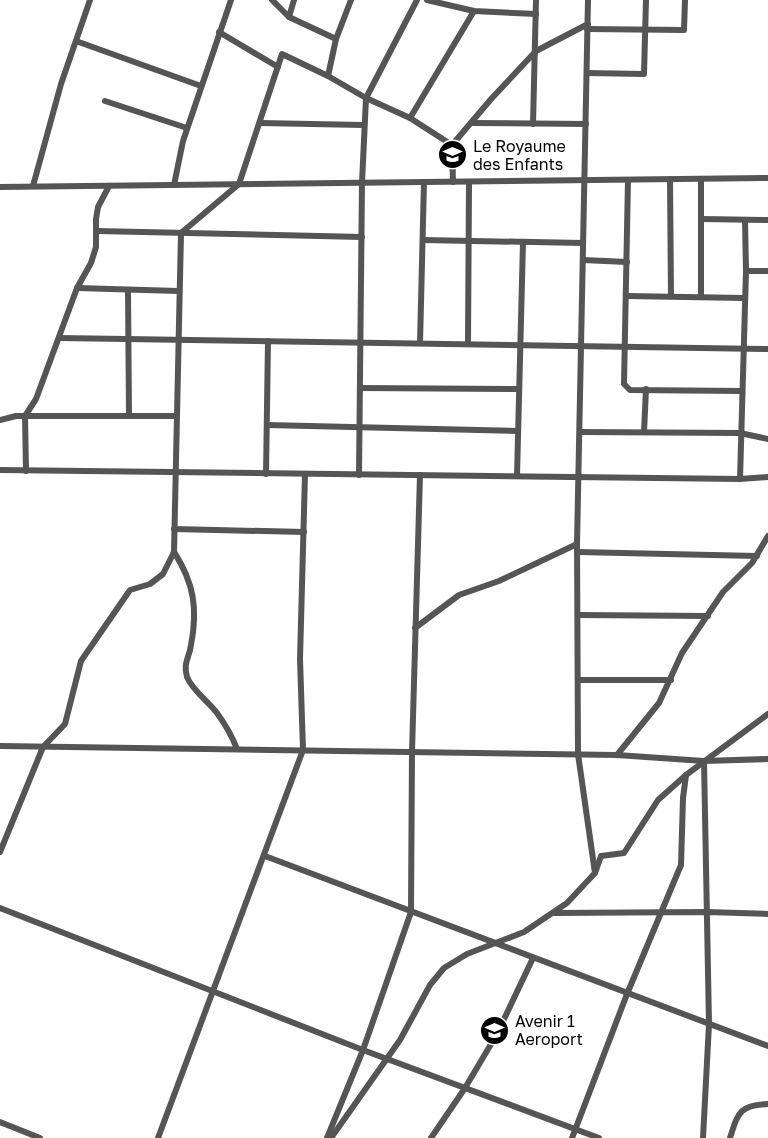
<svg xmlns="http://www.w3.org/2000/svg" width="768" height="1138" viewBox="0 0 768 1138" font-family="'Golos Text',sans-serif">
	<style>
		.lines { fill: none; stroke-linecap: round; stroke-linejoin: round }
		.street { stroke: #555; stroke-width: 6 }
		.labels { text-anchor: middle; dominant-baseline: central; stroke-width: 4.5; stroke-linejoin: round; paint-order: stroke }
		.poi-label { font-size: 16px; fill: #000; stroke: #fff; text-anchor: start }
	</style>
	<rect width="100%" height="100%" fill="#fff"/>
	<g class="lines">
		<g class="street">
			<path d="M 272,0 L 289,17 L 336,39"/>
			<path d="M 427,0 L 474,11 L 536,14"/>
			<path d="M 588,0 L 577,544 L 578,754 L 595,873"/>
			<path d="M 289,17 L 294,0"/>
			<path d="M 587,29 L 684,30 L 685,0"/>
			<path d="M 219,32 L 278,67"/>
			<path d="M 76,41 L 201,86"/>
			<path d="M 587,73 L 644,74 L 646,0"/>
			<path d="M 328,76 L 336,39 L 351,0"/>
			<path d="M 105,101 L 187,128"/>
			<path d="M 410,118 L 474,11"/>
			<path d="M 260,123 L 363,125"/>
			<path d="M 471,123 L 586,124"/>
			<path d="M 533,124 L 536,0"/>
			<path d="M 670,179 L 671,296"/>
			<path d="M 628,180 L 624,384 L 630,390 L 742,391"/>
			<path d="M 453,182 L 452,145 L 492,98 L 536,51 L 588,24"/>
			<path d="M 174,185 L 183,141 L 231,0"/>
			<path d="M 33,186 L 61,84 L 90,0"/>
			<path d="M 0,187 L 768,178"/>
			<path d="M 701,219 L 768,220"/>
			<path d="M 97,231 L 362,237"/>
			<path d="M 423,240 L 583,243"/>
			<path d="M 583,260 L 627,262"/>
			<path d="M 746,271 L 768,271"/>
			<path d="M 77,288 L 178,291"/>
			<path d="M 128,290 L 129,416"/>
			<path d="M 626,296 L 744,298"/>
			<path d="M 701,297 L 701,179"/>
			<path d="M 59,338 L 768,349"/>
			<path d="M 420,343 L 424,182"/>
			<path d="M 468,343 L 469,182"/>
			<path d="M 360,388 L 519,389"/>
			<path d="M 0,420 L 16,416 L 176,416"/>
			<path d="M 267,425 L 518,431"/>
			<path d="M 580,432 L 740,433 L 768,439"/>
			<path d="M 644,432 L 646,389"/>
			<path d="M 0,470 L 740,479 L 768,477"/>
			<path d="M 26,471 L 25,416 L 36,399 L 77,288 L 91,263 L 96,247 L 96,219 L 98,207 L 109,186"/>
			<path d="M 266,474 L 268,341"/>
			<path d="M 359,475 L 362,183 L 366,98 L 417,0"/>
			<path d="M 517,476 L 523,242"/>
			<path d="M 740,479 L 746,271 L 745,220"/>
			<path d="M 174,529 L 304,532"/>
			<path d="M 174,552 C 194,583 198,609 191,645 C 189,659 183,662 187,677 C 192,690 208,701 217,713 C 225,724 232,736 237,749"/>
			<path d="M 577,552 L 757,556"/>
			<path d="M 578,615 L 708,616"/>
			<path d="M 415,628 L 459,595 L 499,581 L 577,544"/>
			<path d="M 578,680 L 671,680"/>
			<path d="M 0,746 L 617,755 L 704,761 L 768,759"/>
			<path d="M 617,755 L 659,703 L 682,653 L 723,592 L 752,563 L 768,536"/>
			<path d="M 0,852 L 43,747 L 65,724 L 81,661 L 130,590 L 150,584 L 163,574 L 174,552 L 181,233 L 239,184 L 282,54 L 328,76 L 366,98 L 410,118 L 452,145"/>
			<path d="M 265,856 L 768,1046"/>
			<path d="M 0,908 L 363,1050 L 599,1138"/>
			<path d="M 553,913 L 707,912 L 768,914"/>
			<path d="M 0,1122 L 40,1138"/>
			<path d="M 158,1138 L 303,750 L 300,659 L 305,474"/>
			<path d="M 327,1138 L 363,1050 L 411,912 L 412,752 L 420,475"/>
			<path d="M 331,1138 L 400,1040 L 430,985 L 444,968 L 467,954 L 524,932 L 567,903 L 595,873 L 601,856 L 624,853 L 658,800 L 686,775 L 768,714"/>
			<path d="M 431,1138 L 465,1088 L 497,1034 L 533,958"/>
			<path d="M 572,1138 L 627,994 L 681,865 L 683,798 L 686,775"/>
			<path d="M 703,1138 L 709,1024 L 704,761"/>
			<path d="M 730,1138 C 738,1113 739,1105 768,1104"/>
		</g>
	</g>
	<defs>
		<symbol id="school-disc" viewBox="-11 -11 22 22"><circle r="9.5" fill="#000" stroke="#fff"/><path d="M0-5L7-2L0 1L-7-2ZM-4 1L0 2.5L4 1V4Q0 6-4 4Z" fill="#fff"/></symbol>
	</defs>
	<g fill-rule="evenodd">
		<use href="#school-disc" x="436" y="138" width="33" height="33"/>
		<use href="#school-disc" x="478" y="1014" width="33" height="33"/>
	</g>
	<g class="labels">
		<g class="poi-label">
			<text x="473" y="146">Le Royaume<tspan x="473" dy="18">des Enfants</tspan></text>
			<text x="515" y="1021">Avenir 1<tspan x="515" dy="18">Aeroport</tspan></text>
		</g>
	</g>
</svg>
